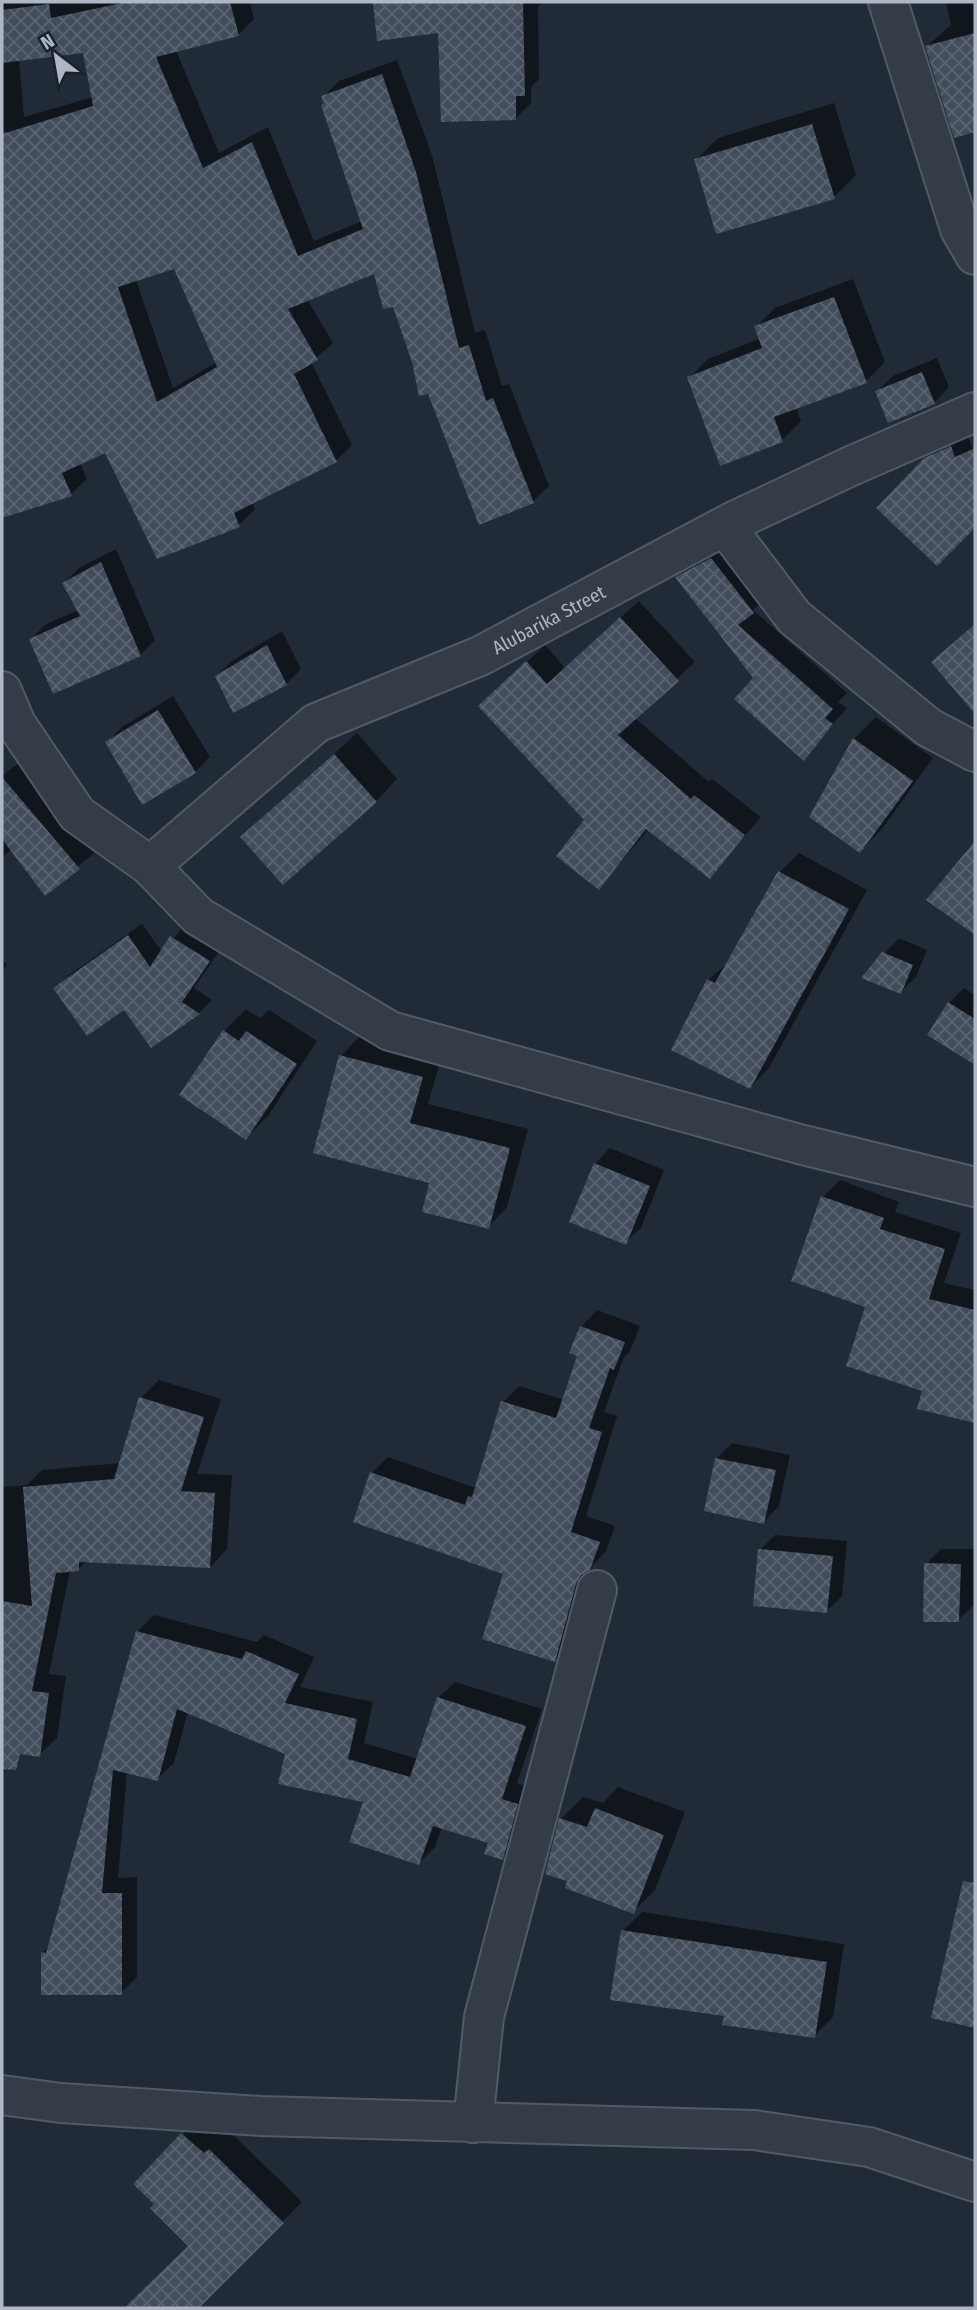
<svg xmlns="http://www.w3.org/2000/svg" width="977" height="2310" viewBox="0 0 977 2310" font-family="'Fira Sans Condensed',sans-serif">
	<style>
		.shadow { fill: #0007; fill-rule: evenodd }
		.building { fill: url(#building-cross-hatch); fill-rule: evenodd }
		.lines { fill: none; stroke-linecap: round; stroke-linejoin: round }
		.minor-casing { stroke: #525a65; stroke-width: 42 }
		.minor { stroke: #343c48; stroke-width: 38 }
		.labels { text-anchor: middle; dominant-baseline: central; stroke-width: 5; stroke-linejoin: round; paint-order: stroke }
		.street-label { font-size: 19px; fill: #afb7c4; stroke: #1a212c }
	</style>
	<defs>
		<pattern id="building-cross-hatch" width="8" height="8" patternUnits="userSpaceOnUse" patternTransform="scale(1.75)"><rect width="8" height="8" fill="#424d5c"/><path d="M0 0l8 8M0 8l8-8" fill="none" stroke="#5b6472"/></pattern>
	</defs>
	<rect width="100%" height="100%" fill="#212a37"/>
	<g class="shadow">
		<path d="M 2,2 L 258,2 L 250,3 L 254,19 L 238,35 L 176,50 L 219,153 L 268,127 L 314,241 L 362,221 L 323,97 L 339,81 L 397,60 L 432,155 L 475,333 L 485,330 L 502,386 L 509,384 L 549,486 L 533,501 L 429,392 L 413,362 L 394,305 L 375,271 L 307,299 L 333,343 L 311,362 L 352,445 L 336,461 L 252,502 L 255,509 L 239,525 L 106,451 L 80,463 L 87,479 L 71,494 L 2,516 L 2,225 L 31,216 L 6,131 L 2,132 ZM 84,51 L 93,97 L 24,117 L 19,60 ZM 175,267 L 217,362 L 173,388 L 136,280 Z"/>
		<path d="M 374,2 L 546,2 L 538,6 L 539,79 L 531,87 L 531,103 L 516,118 L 440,31 L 379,39 Z"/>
		<path d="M 946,2 L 975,2 L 975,131 L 955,136 L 927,46 L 951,25 Z"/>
		<path d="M 834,103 L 856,175 L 834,197 L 696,160 L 718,138 Z"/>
		<path d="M 853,279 L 885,362 L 866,381 L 796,407 L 801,421 L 782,440 L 689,378 L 708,359 L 761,338 L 756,327 L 775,308 Z"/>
		<path d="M 937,358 L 949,387 L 934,403 L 877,392 L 893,376 Z"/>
		<path d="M 966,432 L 975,455 L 975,465 L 970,470 L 975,475 L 975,526 L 937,564 L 879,508 L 941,443 Z"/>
		<path d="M 727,544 L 768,596 L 753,610 L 847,693 L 838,702 L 847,708 L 804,758 L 755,678 L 677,577 L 692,562 Z"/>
		<path d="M 116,549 L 155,640 L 140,655 L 31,639 L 46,624 L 79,610 L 64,583 L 79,568 Z"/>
		<path d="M 639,601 L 695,662 L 635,718 L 709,782 L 712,779 L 761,817 L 709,877 L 649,829 L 599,888 L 586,820 L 498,689 L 545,645 L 565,668 Z"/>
		<path d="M 975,624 L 975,711 L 933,662 Z"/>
		<path d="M 282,631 L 301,669 L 286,684 L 217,676 L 232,661 Z"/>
		<path d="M 173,696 L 210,757 L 195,772 L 107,743 L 122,727 Z"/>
		<path d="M 876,717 L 933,758 L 882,829 L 860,851 L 854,739 Z"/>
		<path d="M 357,733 L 397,779 L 376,801 L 243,837 Z"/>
		<path d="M 18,763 L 94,853 L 46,893 L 12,849 L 2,857 L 2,776 Z"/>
		<path d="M 799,853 L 867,890 L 769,1068 L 750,1087 L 708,980 L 729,962 L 780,872 Z"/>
		<path d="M 142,924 L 162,952 L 185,924 L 222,947 L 194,988 L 212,1000 L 199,1013 L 151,1046 L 125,1008 L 56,988 L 69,975 Z"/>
		<path d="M 899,938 L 927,950 L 916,977 L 900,992 L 884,954 Z"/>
		<path d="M 2,959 L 7,965 L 2,970 Z"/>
		<path d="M 964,988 L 975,995 L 975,1063 L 929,1035 L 949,1003 Z"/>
		<path d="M 246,1009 L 260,1018 L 269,1010 L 317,1041 L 268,1116 L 246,1138 L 181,1095 L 224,1031 Z"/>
		<path d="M 360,1036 L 441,1058 L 428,1104 L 528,1129 L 507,1207 L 488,1227 L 431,1182 L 341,1056 Z"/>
		<path d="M 610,1148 L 664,1170 L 641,1228 L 625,1243 L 595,1164 Z"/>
		<path d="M 840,1180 L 899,1202 L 895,1212 L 961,1233 L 944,1283 L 975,1290 L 975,1421 L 919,1408 L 924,1389 L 867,1306 L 823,1197 Z"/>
		<path d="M 597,1310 L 640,1326 L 630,1351 L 623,1359 L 604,1412 L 617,1416 L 586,1516 L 615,1526 L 606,1551 L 591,1567 L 571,1644 L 555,1660 L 506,1573 L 372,1473 L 388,1457 L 476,1488 L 503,1402 L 519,1386 L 564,1400 L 580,1355 L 581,1327 Z"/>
		<path d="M 159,1380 L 221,1399 L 197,1474 L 232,1475 L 227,1549 L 210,1567 L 87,1561 L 78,1569 L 70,1570 L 49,1674 L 66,1676 L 57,1738 L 39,1755 L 2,1750 L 2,1487 L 27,1485 L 42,1470 L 121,1463 L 141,1398 Z"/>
		<path d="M 732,1443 L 790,1455 L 779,1506 L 764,1522 L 716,1459 Z"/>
		<path d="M 775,1535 L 847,1541 L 842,1596 L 827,1611 L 760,1550 Z"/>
		<path d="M 941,1549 L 975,1549 L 974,1605 L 958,1620 L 926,1564 Z"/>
		<path d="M 154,1615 L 257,1642 L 264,1635 L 314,1657 L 300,1687 L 373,1702 L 364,1743 L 418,1759 L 438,1698 L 455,1682 L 542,1709 L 517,1783 L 533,1788 L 519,1842 L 502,1858 L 490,1841 L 442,1827 L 435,1847 L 419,1863 L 365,1801 L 287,1753 L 188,1711 L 174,1763 L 157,1779 L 127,1772 L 118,1878 L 137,1877 L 137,1977 L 121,1993 L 43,1952 L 49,1946 L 137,1632 Z"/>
		<path d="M 618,1787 L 685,1812 L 655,1890 L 633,1912 L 570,1880 L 547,1873 L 561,1819 L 583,1797 L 603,1803 Z"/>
		<path d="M 642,1912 L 844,1944 L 833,2017 L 814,2036 L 726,2015 L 623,1931 Z"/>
		<path d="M 968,1917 L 975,1919 L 975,2026 L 933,2017 Z"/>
		<path d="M 202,2115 L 224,2135 L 229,2131 L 302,2202 L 196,2308 L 154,2308 L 141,2295 L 191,2246 L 156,2204 L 135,2184 Z"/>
	</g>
	<g class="building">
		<path d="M 127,2 L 230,2 L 239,36 L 156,57 L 203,168 L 252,142 L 298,256 L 363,229 L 321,105 L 324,103 L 321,96 L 382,74 L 416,172 L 459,348 L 469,345 L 486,401 L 493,398 L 534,503 L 479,525 L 428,394 L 419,396 L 412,362 L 393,307 L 383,309 L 374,274 L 288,309 L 318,360 L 294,374 L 337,462 L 234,513 L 240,527 L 157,559 L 105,453 L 62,473 L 72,496 L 2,518 L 2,134 L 93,106 L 83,53 L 2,63 L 2,10 L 49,4 L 51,18 ZM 174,269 L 217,367 L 157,402 L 118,287 Z"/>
		<path d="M 373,2 L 523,2 L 525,96 L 516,96 L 516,120 L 441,122 L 438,33 L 377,41 Z"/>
		<path d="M 975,33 L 975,132 L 954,138 L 925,46 Z"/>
		<path d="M 812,124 L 835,199 L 716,234 L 694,159 Z"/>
		<path d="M 834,297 L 867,383 L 774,417 L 783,442 L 720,466 L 687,377 L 762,348 L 754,326 Z"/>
		<path d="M 922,372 L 935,404 L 888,423 L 875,391 Z"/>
		<path d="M 951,446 L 955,457 L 975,448 L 975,528 L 937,566 L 876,508 L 924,458 Z"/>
		<path d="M 711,558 L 754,613 L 738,625 L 833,709 L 825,718 L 833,724 L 804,761 L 734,699 L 753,678 L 675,577 Z"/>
		<path d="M 101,562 L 141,656 L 53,694 L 29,639 L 80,616 L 62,583 Z"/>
		<path d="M 620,617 L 679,681 L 618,735 L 691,799 L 694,795 L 745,835 L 710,879 L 646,829 L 599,890 L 556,856 L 584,820 L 478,706 L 526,661 L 547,684 Z"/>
		<path d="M 975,624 L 975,714 L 931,662 Z"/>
		<path d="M 267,645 L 287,685 L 233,713 L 215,676 Z"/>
		<path d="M 158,710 L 196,773 L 142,805 L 105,742 Z"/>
		<path d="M 853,738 L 913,781 L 860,853 L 809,817 Z"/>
		<path d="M 334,754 L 377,802 L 283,885 L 240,837 Z"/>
		<path d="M 2,777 L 80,869 L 45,896 L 2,839 Z"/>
		<path d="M 975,841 L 975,935 L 926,900 Z"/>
		<path d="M 778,871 L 849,909 L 750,1089 L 671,1050 L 707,979 L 715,983 Z"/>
		<path d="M 128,935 L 150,967 L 170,936 L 210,961 L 182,1002 L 200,1014 L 151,1048 L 124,1010 L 87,1036 L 53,988 Z"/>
		<path d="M 882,952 L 913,965 L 901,994 L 861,978 Z"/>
		<path d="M 948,1002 L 975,1019 L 975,1065 L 927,1035 Z"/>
		<path d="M 223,1030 L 239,1041 L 246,1031 L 297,1064 L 246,1140 L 179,1095 Z"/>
		<path d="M 339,1055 L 423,1077 L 410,1123 L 510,1148 L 489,1229 L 422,1212 L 429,1183 L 313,1153 Z"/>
		<path d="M 594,1163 L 650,1186 L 626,1245 L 569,1222 Z"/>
		<path d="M 821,1196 L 884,1218 L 880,1229 L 945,1249 L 929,1299 L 975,1310 L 975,1423 L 917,1409 L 922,1391 L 846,1366 L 865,1307 L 791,1281 Z"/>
		<path d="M 580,1326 L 625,1342 L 614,1370 L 610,1368 L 589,1428 L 602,1432 L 571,1532 L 600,1542 L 590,1570 L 581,1575 L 576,1584 L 555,1662 L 482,1639 L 503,1574 L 353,1522 L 370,1472 L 465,1505 L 468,1496 L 472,1497 L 501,1401 L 556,1418 L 577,1356 L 569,1353 Z"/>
		<path d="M 139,1397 L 204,1417 L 181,1491 L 215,1493 L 210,1568 L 79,1562 L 79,1571 L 56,1573 L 32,1691 L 49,1693 L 40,1757 L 20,1754 L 16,1770 L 2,1769 L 2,1601 L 32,1606 L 23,1487 L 114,1479 Z"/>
		<path d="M 715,1458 L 776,1470 L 764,1524 L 704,1511 Z"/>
		<path d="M 758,1549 L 833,1556 L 827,1613 L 753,1606 Z"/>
		<path d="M 924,1563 L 961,1564 L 959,1622 L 923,1622 Z"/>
		<path d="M 136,1631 L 242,1659 L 246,1651 L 299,1674 L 285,1703 L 357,1719 L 348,1759 L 410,1777 L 437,1697 L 526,1726 L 502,1799 L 518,1804 L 503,1860 L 484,1854 L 488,1843 L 433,1826 L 419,1865 L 349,1842 L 363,1802 L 278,1784 L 285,1754 L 177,1709 L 158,1781 L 113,1770 L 102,1893 L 122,1893 L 122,1995 L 41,1995 L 41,1952 L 46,1953 Z"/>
		<path d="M 595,1808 L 664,1835 L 634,1914 L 565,1888 L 567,1881 L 545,1874 L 559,1818 L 587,1827 Z"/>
		<path d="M 963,1881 L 975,1883 L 975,2028 L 931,2018 Z"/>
		<path d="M 621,1930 L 827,1962 L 815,2038 L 722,2025 L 724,2016 L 610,2000 Z"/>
		<path d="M 181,2133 L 204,2153 L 209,2149 L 284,2223 L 199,2308 L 124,2308 L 188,2246 L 150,2208 L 154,2204 L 133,2184 Z"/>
	</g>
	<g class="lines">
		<defs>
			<g id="minor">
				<path d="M 888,2 L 960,229 L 975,255"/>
				<path d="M 725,526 L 794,617 L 928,727 L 975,752"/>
				<path d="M 2,691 L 16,724 L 77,814 L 150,866 L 198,916 L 390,1031 L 803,1145 L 975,1187"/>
				<path id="s1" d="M 150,866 L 316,723 L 480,656 L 734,521 L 851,466 L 975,412"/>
				<path d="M 2,2095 L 61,2103 L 261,2116 L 754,2130 L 869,2147 L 975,2182"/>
				<path d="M 473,2123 L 484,2017 L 597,1590"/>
			</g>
		</defs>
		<use href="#minor" class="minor-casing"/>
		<use href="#minor" class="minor"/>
	</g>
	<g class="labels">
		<g class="street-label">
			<text stroke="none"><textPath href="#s1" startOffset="474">Alubarika Street</textPath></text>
		</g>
	</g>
	<rect width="977" height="2310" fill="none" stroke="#afb7c4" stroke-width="7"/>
	<g transform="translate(56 56) rotate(329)" stroke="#1a212c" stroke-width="5" paint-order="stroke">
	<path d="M0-5L12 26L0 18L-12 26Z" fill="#afb7c4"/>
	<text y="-10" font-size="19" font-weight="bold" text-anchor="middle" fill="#afb7c4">N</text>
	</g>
</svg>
